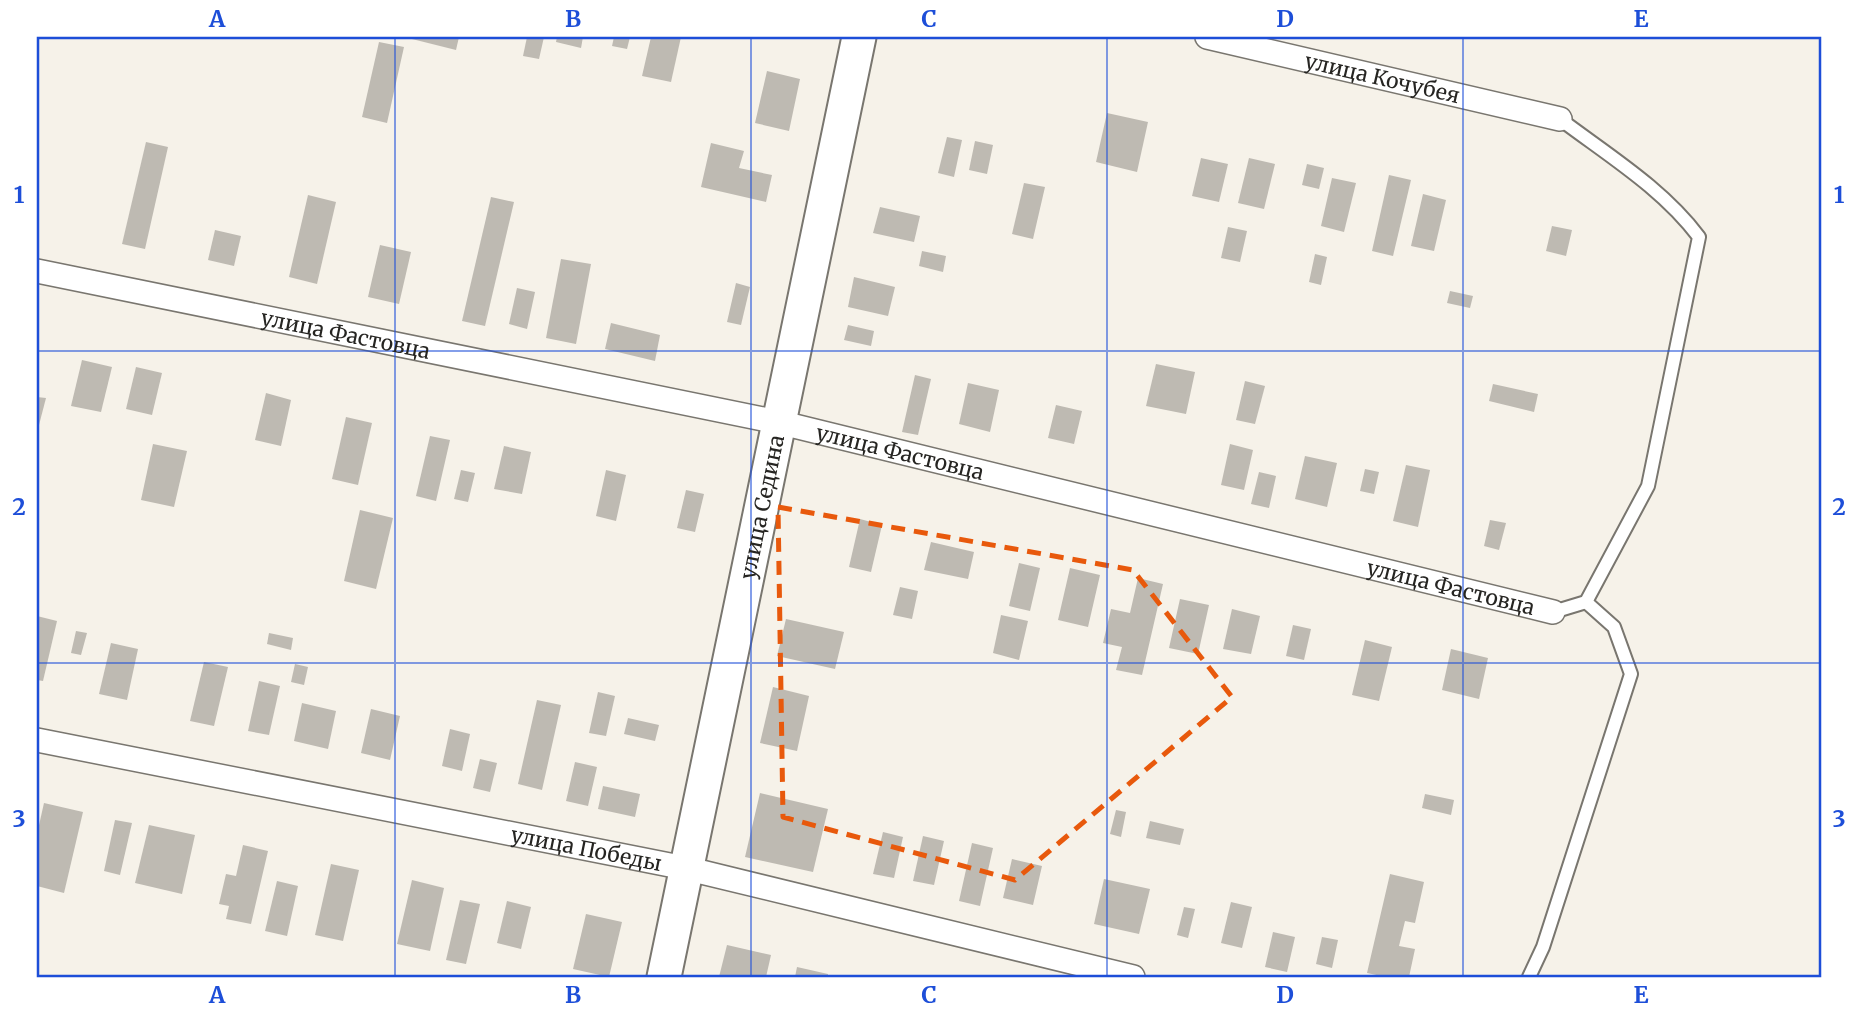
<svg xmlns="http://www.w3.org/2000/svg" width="1858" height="1014" viewBox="0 0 1858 1014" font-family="Merriweather,serif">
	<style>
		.building { fill: #bebab2 }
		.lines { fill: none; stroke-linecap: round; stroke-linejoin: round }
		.service-casing { stroke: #79766f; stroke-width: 16 }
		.minor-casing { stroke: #79766f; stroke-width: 26 }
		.secondary-casing { stroke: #79766f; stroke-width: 37 }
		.service { stroke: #fff; stroke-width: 12 }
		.minor { stroke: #fff; stroke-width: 23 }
		.secondary { stroke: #fff; stroke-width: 33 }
		.marked { fill: none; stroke: #e8590c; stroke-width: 5; stroke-dasharray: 14 9; stroke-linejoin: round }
		.grid { fill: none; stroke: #1d4ed8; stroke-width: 2; stroke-opacity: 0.55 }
		.labels { text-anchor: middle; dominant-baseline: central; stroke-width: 5; stroke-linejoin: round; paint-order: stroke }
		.street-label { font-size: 21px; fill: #262522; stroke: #fff }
		.neatline { fill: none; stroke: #1d4ed8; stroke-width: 2.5 }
		.grid-label { font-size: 23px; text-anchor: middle; font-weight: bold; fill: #1d4ed8 }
	</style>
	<rect width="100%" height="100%" fill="#f6f2e9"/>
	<g class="building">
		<path d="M 404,37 L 459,37 L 456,50 Z"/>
		<path d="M 527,37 L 544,37 L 539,59 L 523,56 Z"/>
		<path d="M 557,37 L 583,37 L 581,48 L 556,42 Z"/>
		<path d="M 614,37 L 630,37 L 627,49 L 612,46 Z"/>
		<path d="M 651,37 L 681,37 L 671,82 L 642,76 Z"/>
		<path d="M 379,42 L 404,47 L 387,123 L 362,117 Z"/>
		<path d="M 767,71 L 800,79 L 789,131 L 755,123 Z"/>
		<path d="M 1107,113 L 1148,122 L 1137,172 L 1096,162 Z"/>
		<path d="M 947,137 L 962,140 L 954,177 L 938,173 Z"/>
		<path d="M 975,141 L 993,145 L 987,174 L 969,170 Z"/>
		<path d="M 146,142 L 168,147 L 145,249 L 122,244 Z"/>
		<path d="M 711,143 L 744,151 L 739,168 L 772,175 L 766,202 L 701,187 Z"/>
		<path d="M 1201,158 L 1228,164 L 1219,202 L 1192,196 Z"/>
		<path d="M 1249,158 L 1275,164 L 1264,209 L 1238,203 Z"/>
		<path d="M 1307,164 L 1324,168 L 1319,189 L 1302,185 Z"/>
		<path d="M 1389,175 L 1411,180 L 1393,256 L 1372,251 Z"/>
		<path d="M 1332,178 L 1356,183 L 1344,232 L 1321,226 Z"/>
		<path d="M 1024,183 L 1045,187 L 1033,239 L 1012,234 Z"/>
		<path d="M 1423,194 L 1446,200 L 1434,251 L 1411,246 Z"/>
		<path d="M 308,195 L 336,202 L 317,284 L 289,277 Z"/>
		<path d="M 491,197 L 514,202 L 485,326 L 462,321 Z"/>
		<path d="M 880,207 L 920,216 L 914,242 L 873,233 Z"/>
		<path d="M 1552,226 L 1572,230 L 1566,256 L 1546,251 Z"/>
		<path d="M 1228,227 L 1247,231 L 1240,262 L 1221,258 Z"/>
		<path d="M 215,230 L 241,236 L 234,266 L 208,260 Z"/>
		<path d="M 380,245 L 411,252 L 399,304 L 368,297 Z"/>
		<path d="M 922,251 L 946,256 L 943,272 L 919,266 Z"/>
		<path d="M 1315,254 L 1327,257 L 1321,285 L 1309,282 Z"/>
		<path d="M 561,259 L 591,264 L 576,344 L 546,338 Z"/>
		<path d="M 854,277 L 895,287 L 888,316 L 848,307 Z"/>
		<path d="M 736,283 L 750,287 L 741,325 L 727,322 Z"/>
		<path d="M 517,288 L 535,292 L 527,329 L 509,324 Z"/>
		<path d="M 1450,291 L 1473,296 L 1470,308 L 1447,303 Z"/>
		<path d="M 611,323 L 660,335 L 655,361 L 605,349 Z"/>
		<path d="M 848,325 L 874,331 L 871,346 L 844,340 Z"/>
		<path d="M 82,360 L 112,367 L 101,412 L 71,406 Z"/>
		<path d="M 1156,364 L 1195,372 L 1186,414 L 1146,406 Z"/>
		<path d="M 136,367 L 162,373 L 152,415 L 126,409 Z"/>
		<path d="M 915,375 L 931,379 L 918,435 L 902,432 Z"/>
		<path d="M 1245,381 L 1265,386 L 1255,424 L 1236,420 Z"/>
		<path d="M 968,383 L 999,390 L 990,432 L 959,424 Z"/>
		<path d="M 1493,384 L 1538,394 L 1534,412 L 1489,401 Z"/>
		<path d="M 266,393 L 291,400 L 281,446 L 255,440 Z"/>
		<path d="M 37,397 L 46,398 L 39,425 L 37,424 Z"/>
		<path d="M 1056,405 L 1082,411 L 1074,444 L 1048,438 Z"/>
		<path d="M 346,417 L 372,423 L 358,485 L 332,479 Z"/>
		<path d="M 430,436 L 450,440 L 436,501 L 416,496 Z"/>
		<path d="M 153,444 L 187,451 L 174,507 L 141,500 Z"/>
		<path d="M 1230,444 L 1253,450 L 1244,490 L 1221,485 Z"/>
		<path d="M 504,446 L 531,452 L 522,494 L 494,489 Z"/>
		<path d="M 1305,456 L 1337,463 L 1327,507 L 1295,499 Z"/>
		<path d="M 1406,465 L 1430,470 L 1418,527 L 1393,521 Z"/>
		<path d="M 1365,469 L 1379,472 L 1374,494 L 1360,491 Z"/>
		<path d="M 461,470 L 475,473 L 468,502 L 454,499 Z"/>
		<path d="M 606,470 L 626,475 L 616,521 L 596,516 Z"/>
		<path d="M 1259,472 L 1276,476 L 1269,508 L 1251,504 Z"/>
		<path d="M 686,490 L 704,494 L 695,532 L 677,528 Z"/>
		<path d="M 360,510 L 393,518 L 376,589 L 344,581 Z"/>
		<path d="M 860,519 L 882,525 L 871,572 L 849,567 Z"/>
		<path d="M 1490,520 L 1506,523 L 1499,550 L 1484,546 Z"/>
		<path d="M 931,542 L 974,552 L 968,579 L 924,570 Z"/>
		<path d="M 1019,563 L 1040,568 L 1030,611 L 1009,606 Z"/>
		<path d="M 1070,568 L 1100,575 L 1088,627 L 1058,620 Z"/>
		<path d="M 1138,578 L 1163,584 L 1142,675 L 1116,670 L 1122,647 L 1103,643 L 1111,609 L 1130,613 Z"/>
		<path d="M 900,587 L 918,591 L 912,619 L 893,615 Z"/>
		<path d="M 1180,599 L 1209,605 L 1198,654 L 1169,648 Z"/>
		<path d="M 1232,609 L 1260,616 L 1251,654 L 1223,649 Z"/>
		<path d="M 1001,615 L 1028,621 L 1019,660 L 993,653 Z"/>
		<path d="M 37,616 L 57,621 L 43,681 L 37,680 Z"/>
		<path d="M 786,619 L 844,632 L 835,669 L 777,656 Z"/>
		<path d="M 1293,625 L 1311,629 L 1304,660 L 1286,656 Z"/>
		<path d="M 76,631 L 87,633 L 81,655 L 71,653 Z"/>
		<path d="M 269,633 L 293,638 L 291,650 L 267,644 Z"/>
		<path d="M 1365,640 L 1392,647 L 1379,701 L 1352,695 Z"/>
		<path d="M 111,643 L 138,649 L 127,700 L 99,694 Z"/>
		<path d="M 1451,649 L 1488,658 L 1479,699 L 1442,690 Z"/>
		<path d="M 204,662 L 228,667 L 214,726 L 190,721 Z"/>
		<path d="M 295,664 L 308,667 L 304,685 L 291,682 Z"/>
		<path d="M 259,681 L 280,686 L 269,735 L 248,731 Z"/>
		<path d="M 773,687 L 809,696 L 797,751 L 760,743 Z"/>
		<path d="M 598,692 L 615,696 L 606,736 L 589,733 Z"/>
		<path d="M 537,700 L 561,705 L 542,790 L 518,784 Z"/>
		<path d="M 302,703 L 336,711 L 328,749 L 294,741 Z"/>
		<path d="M 371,709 L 400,716 L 390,760 L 361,753 Z"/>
		<path d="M 628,718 L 659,725 L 655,741 L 624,734 Z"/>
		<path d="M 450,729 L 470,734 L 462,771 L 442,766 Z"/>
		<path d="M 480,759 L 497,763 L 490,792 L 473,788 Z"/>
		<path d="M 575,762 L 597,767 L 588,806 L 566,801 Z"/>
		<path d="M 603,786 L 640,794 L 635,817 L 598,809 Z"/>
		<path d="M 760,793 L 828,809 L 813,872 L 745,857 Z"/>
		<path d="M 1425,794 L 1454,800 L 1451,815 L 1422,808 Z"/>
		<path d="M 44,803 L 83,812 L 64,893 L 37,886 L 37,834 Z"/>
		<path d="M 1116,810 L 1126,812 L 1121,837 L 1110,834 Z"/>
		<path d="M 115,820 L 132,823 L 120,875 L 104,871 Z"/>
		<path d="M 1150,821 L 1184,829 L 1180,845 L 1146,838 Z"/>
		<path d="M 149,825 L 195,835 L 182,894 L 135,883 Z"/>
		<path d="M 883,832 L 903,837 L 894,878 L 873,874 Z"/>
		<path d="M 923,836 L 944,841 L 934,885 L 913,881 Z"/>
		<path d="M 972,843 L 993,848 L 980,906 L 959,901 Z"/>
		<path d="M 243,845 L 268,851 L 251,924 L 226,919 L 229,906 L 219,904 L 226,874 L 236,876 Z"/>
		<path d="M 1012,859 L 1042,866 L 1033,905 L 1003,898 Z"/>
		<path d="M 331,864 L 359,870 L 343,941 L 315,935 Z"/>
		<path d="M 1390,874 L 1424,882 L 1415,923 L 1405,921 L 1399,946 L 1415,949 L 1409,977 L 1386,977 L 1367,973 Z"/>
		<path d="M 1104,879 L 1150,889 L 1139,934 L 1094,924 Z"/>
		<path d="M 412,880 L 444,888 L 430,951 L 397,944 Z"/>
		<path d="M 277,881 L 298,886 L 287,936 L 265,931 Z"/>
		<path d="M 460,900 L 480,904 L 466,964 L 446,960 Z"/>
		<path d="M 507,901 L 531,907 L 521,949 L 497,943 Z"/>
		<path d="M 1231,902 L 1252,907 L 1242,948 L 1221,943 Z"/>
		<path d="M 1184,907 L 1195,909 L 1188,938 L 1177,935 Z"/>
		<path d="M 586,914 L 622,922 L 609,977 L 573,969 Z"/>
		<path d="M 1273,932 L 1295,937 L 1287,972 L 1265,967 Z"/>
		<path d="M 1322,937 L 1338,940 L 1332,968 L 1316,964 Z"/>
		<path d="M 727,945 L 771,955 L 766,977 L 719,977 Z"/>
		<path d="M 797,967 L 828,974 L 828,977 L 795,977 Z"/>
	</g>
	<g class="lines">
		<defs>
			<g id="service">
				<path d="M 1553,612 L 1586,602 L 1648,486 L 1699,237 C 1662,188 1609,156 1560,119"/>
				<path d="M 1529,977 L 1543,947 L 1631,674 L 1614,627 L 1586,602"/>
			</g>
			<g id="minor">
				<path id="s1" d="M 1207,37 L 1560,119"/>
				<path id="s2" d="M 37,271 L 778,422 L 1553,612"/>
				<path id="s3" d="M 37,740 L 685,868 L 1133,977"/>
			</g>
			<g id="secondary">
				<path id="s4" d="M 664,977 L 859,37"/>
			</g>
		</defs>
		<use href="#service" class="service-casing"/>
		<use href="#minor" class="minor-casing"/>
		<use href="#secondary" class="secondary-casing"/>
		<use href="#service" class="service"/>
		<use href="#minor" class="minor"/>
		<use href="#secondary" class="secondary"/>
	</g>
	<path class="marked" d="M 778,507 L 1133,570 L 1232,697 L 1015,880 L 783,817 Z"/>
	<path class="grid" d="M 395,37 L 395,977M 751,37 L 751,977M 1107,37 L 1107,977M 1463,37 L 1463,977M 37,351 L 1821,351M 37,663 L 1821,663"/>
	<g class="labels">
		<g class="street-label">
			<text stroke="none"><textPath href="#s1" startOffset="180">улица Кочубея</textPath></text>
			<text stroke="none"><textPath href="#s2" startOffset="315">улица Фастовца</textPath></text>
			<text stroke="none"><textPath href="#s2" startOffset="882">улица Фастовца</textPath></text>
			<text stroke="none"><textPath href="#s4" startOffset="480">улица Седина</textPath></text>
			<text stroke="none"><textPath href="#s2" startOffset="1449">улица Фастовца</textPath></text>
			<text stroke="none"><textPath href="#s3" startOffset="560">улица Победы</textPath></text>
		</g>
	</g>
	<rect width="1858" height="1014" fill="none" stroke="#ffffff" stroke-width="77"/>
	<rect x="38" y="38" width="1782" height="938" class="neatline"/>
	<g class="grid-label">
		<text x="217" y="27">A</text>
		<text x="573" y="27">B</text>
		<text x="929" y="27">C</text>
		<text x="1285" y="27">D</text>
		<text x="1641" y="27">E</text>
		<text x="19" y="203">1</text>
		<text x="1839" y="203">1</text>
		<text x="19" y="515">2</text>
		<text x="1839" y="515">2</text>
		<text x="19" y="827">3</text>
		<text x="1839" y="827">3</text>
		<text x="217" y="1003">A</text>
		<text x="573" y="1003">B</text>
		<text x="929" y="1003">C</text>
		<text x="1285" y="1003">D</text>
		<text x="1641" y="1003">E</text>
	</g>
</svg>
